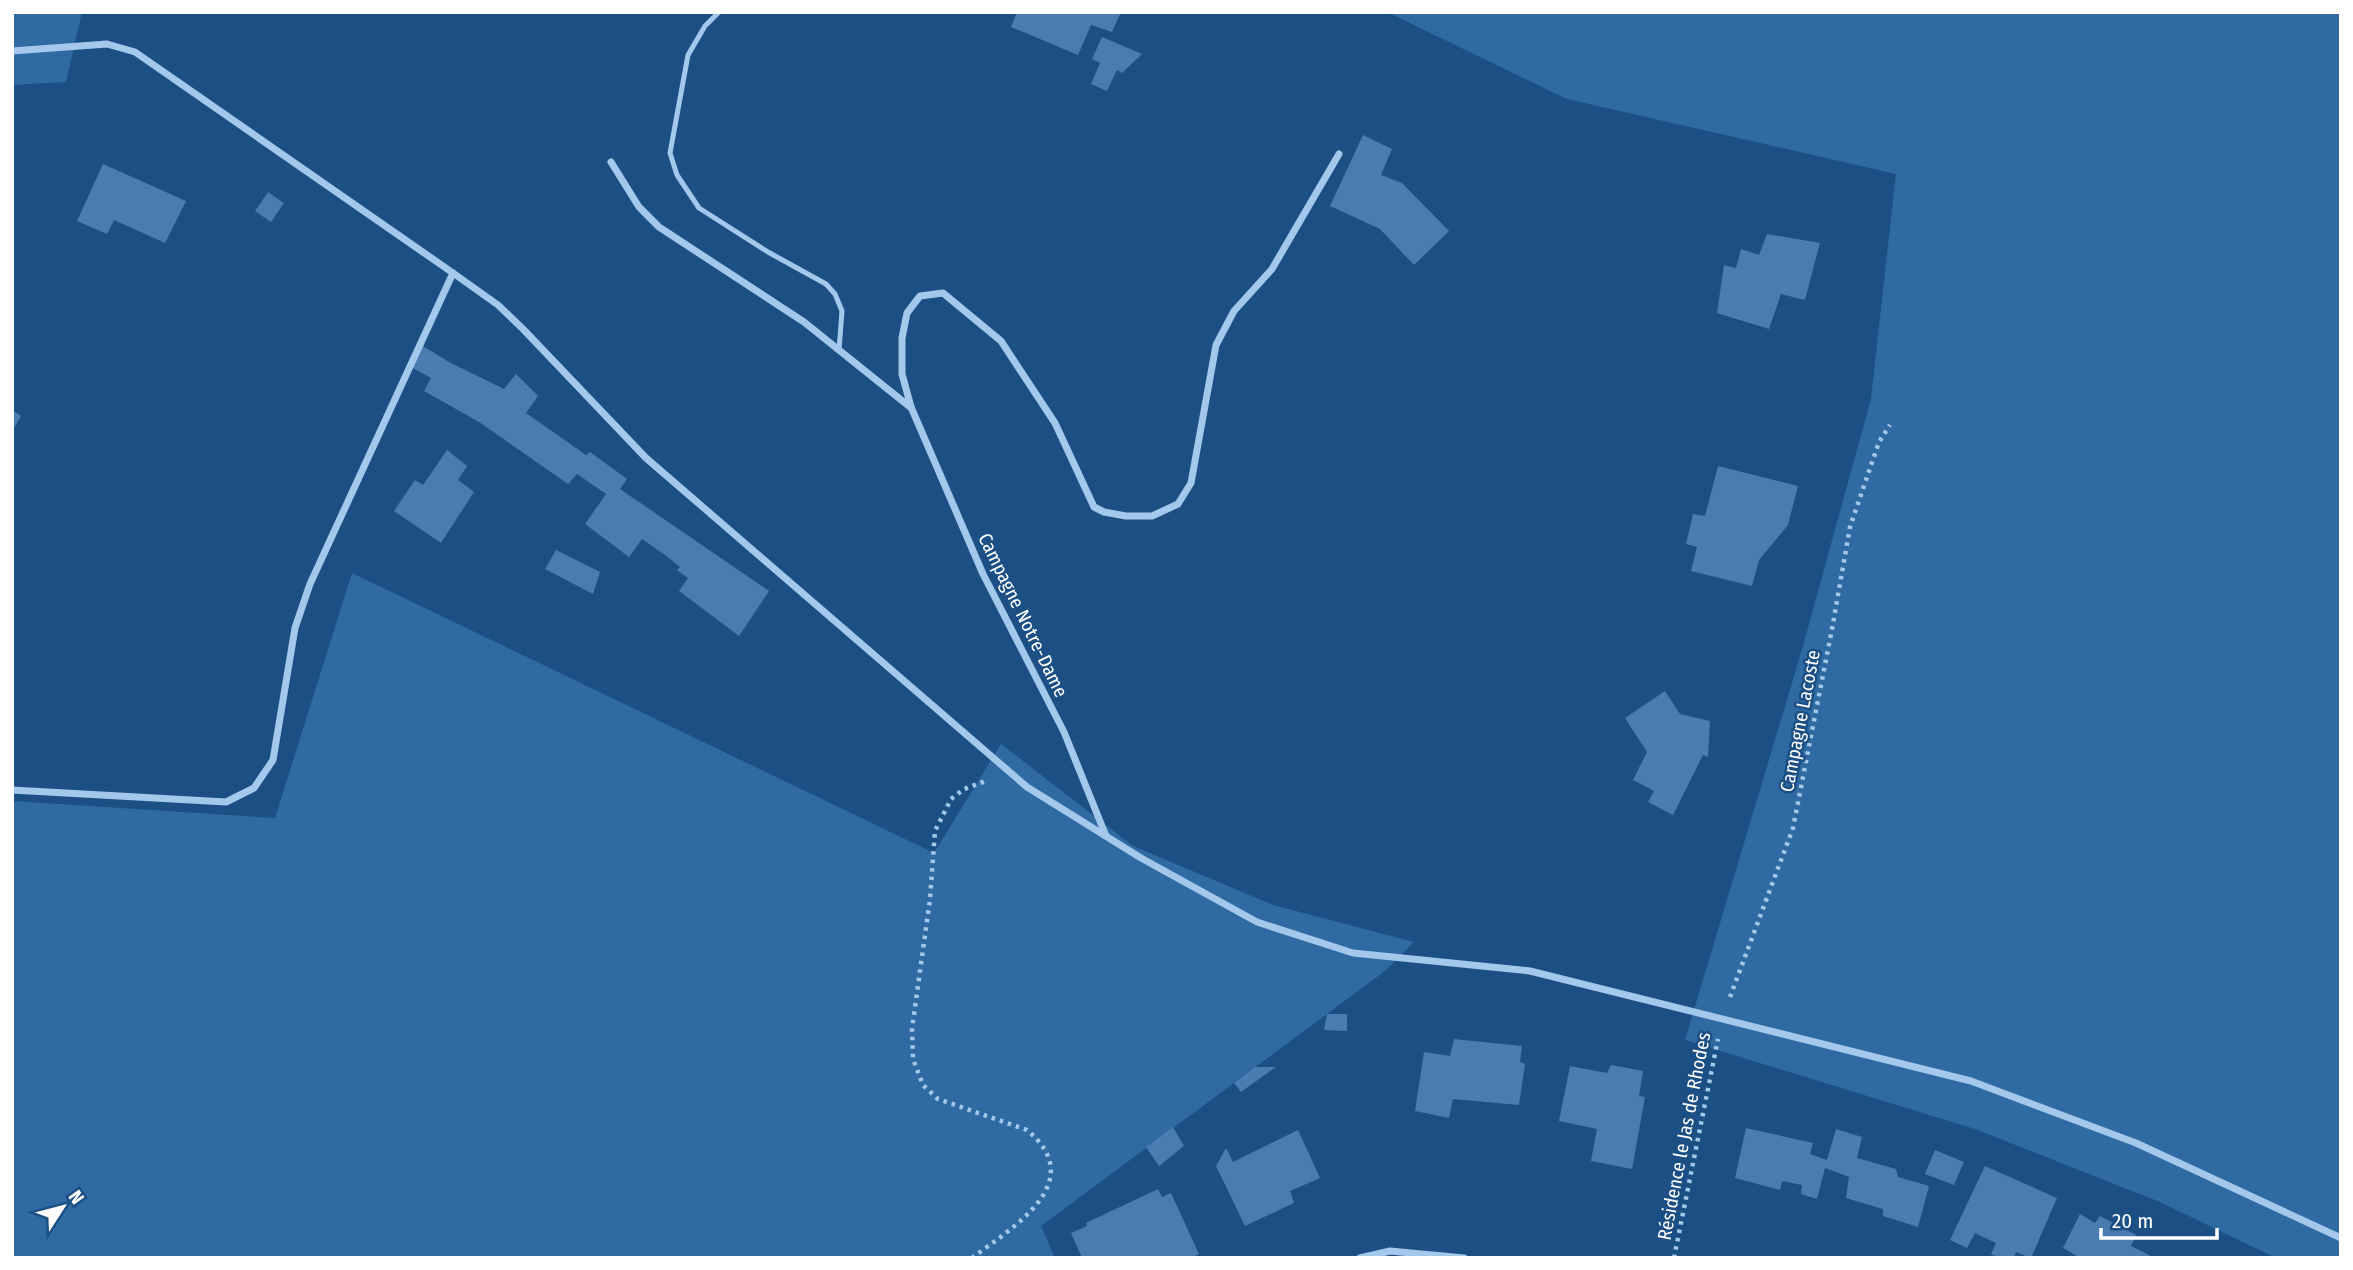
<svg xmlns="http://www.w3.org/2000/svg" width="2353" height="1270" viewBox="0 0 2353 1270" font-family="'Fira Sans Condensed',sans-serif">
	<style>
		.green { fill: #2f6aa3 }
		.building { fill: #497cb0 }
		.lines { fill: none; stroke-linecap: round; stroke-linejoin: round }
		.path { stroke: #a4c8eb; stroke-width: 4.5; stroke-dasharray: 3.5 5; stroke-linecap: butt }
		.lane { stroke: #a4c8eb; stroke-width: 5 }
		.street { stroke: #a4c8eb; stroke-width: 7 }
		.labels { text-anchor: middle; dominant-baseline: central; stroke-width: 5; stroke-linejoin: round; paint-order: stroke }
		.street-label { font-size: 19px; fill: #fff; stroke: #1c5085 }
	</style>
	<rect width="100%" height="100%" fill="#1c5085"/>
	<g class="green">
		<path d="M 12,12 L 82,12 L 66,82 L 12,85 Z"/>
		<path d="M 1387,12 L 2341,12 L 2341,1258 L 2276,1258 L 2160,1202 L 1975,1129 L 1685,1040 L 1801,653 L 1871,399 L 1896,174 L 1567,99 Z"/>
		<path d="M 352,573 L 934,853 L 1001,744 L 1133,846 L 1273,905 L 1414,942 L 1385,971 L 1041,1226 L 1055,1258 L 12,1258 L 12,801 L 275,818 Z"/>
	</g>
	<g class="building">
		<path d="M 1017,12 L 1121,12 L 1112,32 L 1091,25 L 1078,55 L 1011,27 Z"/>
		<path d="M 1102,37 L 1142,54 L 1122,73 L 1117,70 L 1107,91 L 1091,84 L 1100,63 L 1092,59 Z"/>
		<path d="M 1363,135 L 1392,149 L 1381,175 L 1402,183 L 1449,231 L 1414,265 L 1380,229 L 1330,206 Z"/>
		<path d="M 103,164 L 186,201 L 165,243 L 114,220 L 107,234 L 77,221 Z"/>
		<path d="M 268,192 L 284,203 L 271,222 L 255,211 Z"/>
		<path d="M 1767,234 L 1820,243 L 1805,300 L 1781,294 L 1769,329 L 1717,313 L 1724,265 L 1736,268 L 1741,249 L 1759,255 Z"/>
		<path d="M 423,346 L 449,362 L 504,389 L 516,374 L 538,396 L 526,413 L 586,455 L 590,452 L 627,479 L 620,489 L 769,591 L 739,636 L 679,591 L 688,578 L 677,570 L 680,567 L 669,558 L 642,539 L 629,557 L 585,524 L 606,494 L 577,474 L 568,484 L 479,422 L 424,391 L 431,378 L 411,367 Z"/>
		<path d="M 12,410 L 21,416 L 12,431 Z"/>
		<path d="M 447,450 L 467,466 L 458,480 L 474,492 L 441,543 L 394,511 L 415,480 L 423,485 Z"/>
		<path d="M 1718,466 L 1798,486 L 1788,525 L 1759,560 L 1752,586 L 1691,571 L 1697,547 L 1686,544 L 1693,514 L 1705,516 Z"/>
		<path d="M 556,550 L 600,572 L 593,594 L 545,569 Z"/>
		<path d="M 1665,691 L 1680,714 L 1710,721 L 1708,757 L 1703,755 L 1673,815 L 1648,802 L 1654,791 L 1633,780 L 1647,752 L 1625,718 Z"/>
		<path d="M 1327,1014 L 1347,1014 L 1347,1031 L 1324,1030 Z"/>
		<path d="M 1454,1039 L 1522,1046 L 1520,1062 L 1525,1064 L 1519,1105 L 1453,1099 L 1449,1118 L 1415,1111 L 1424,1052 L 1450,1056 Z"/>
		<path d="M 1611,1065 L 1643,1071 L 1639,1096 L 1645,1097 L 1632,1169 L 1591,1161 L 1597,1129 L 1559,1121 L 1570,1066 L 1607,1073 Z"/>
		<path d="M 1255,1067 L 1276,1067 L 1241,1092 L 1234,1083 Z"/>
		<path d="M 1173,1127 L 1184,1146 L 1159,1166 L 1146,1147 Z"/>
		<path d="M 1746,1128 L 1813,1143 L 1810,1154 L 1827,1160 L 1836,1129 L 1862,1137 L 1857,1158 L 1896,1169 L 1898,1177 L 1929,1186 L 1918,1227 L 1883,1216 L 1883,1209 L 1846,1198 L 1849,1177 L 1825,1168 L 1817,1199 L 1801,1194 L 1802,1185 L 1782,1181 L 1780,1190 L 1735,1178 Z"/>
		<path d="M 1298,1130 L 1320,1178 L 1290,1191 L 1294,1203 L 1245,1226 L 1216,1166 L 1226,1148 L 1233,1162 Z"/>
		<path d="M 1935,1150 L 1964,1162 L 1954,1185 L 1925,1174 Z"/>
		<path d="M 1985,1166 L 2057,1198 L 2031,1258 L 2016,1252 L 2014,1258 L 1999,1258 L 1991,1254 L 1996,1243 L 1975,1233 L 1967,1248 L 1950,1240 Z"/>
		<path d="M 1158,1189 L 1162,1197 L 1171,1193 L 1199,1254 L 1191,1258 L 1082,1258 L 1071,1233 L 1087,1226 L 1086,1223 Z"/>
		<path d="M 2080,1214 L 2095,1223 L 2100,1216 L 2136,1235 L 2131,1246 L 2155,1258 L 2080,1258 L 2063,1248 Z"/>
	</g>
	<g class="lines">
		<g class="path">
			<path d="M 1730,997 L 1793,828 L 1832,629 L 1850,527 L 1879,442 L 1890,425"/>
			<path d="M 972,1258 C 1013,1227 1090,1182 1027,1130 L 938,1099 L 923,1085 L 913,1059 L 912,1029 L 930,899 L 935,831 L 951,799 L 964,789 L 986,781"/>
			<path d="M 1674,1258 L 1718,1039"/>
		</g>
		<path class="lane" d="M 719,12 L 705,26 L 688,55 L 670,153 L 677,175 L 699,208 L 768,252 L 826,284 L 835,294 L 842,311 L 839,350"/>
		<g class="street">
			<path d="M 12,51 L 107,44 L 135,52 L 453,273 L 498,305 L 523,329 L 646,458 L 1027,787 L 1141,858 L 1257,922 L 1353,953 L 1530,971 L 1971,1081 L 2136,1143 L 2341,1238"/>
			<path d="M 611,162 L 639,207 L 659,227 L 804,322 L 910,407"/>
			<path d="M 12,790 L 226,802 L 254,788 L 273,760 L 295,628 L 310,584 L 453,273"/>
			<path d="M 1106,836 L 1064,732 L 983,574 L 911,407 L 902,374 L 902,338 L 907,313 L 920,296 L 943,293 L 1001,341 L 1055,423 L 1094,507 L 1104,512 L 1126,516 L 1152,516 L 1178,504 L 1191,483 L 1216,345 L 1234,311 L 1272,269 L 1339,154"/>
			<path d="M 1360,1258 L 1390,1251 L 1464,1258"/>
		</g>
	</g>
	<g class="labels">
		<g class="street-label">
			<text transform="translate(1023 615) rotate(64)">Campagne Notre-Dame</text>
			<text transform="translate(1800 721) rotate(-79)">Campagne Lacoste</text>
			<text transform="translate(1684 1136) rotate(-79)">Résidence le Jas de Rhodes</text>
		</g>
	</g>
	<rect width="2353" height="1270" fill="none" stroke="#ffffff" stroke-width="28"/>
	<g transform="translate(63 1207) rotate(54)" stroke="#1c5085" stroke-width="5" paint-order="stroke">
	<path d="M0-5L12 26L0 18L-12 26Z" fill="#ffffff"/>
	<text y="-10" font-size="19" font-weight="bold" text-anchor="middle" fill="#ffffff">N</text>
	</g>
	<path d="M2101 1228v10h116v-10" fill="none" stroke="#ffffff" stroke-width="3.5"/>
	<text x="2112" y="1228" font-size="21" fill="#ffffff" stroke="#1c5085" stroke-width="5" paint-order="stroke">20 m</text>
</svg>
